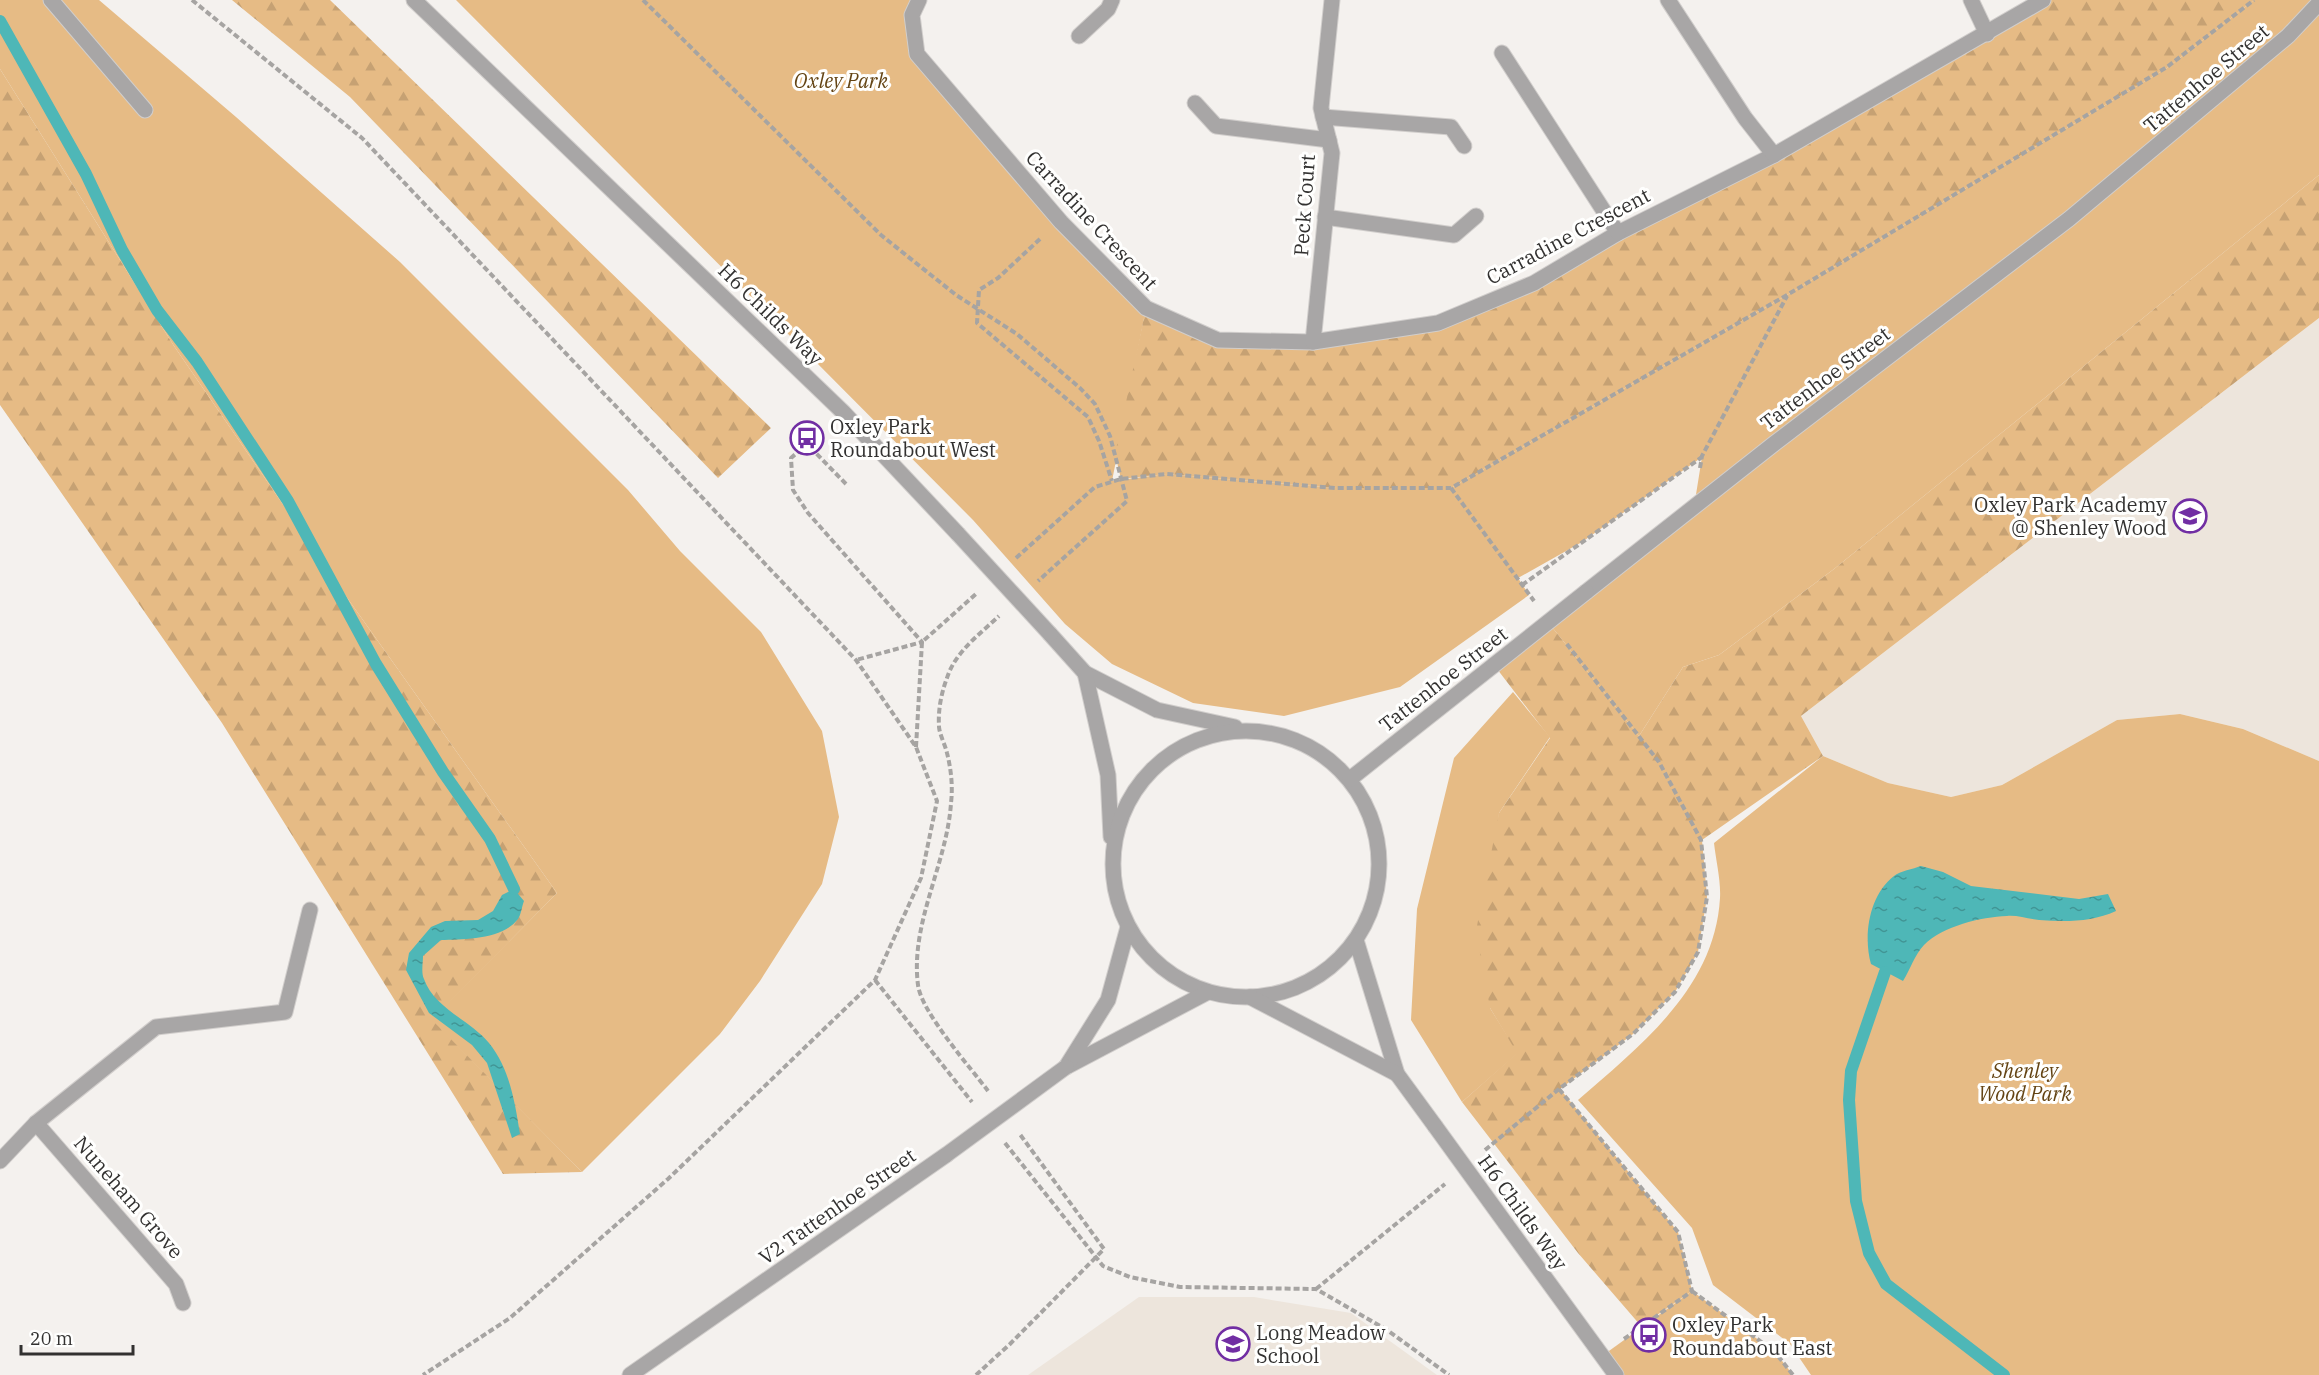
<svg xmlns="http://www.w3.org/2000/svg" width="2319" height="1375" viewBox="0 0 2319 1375" font-family="'IBM Plex Serif',serif">
	<style>
		.built { fill: #ede5dc }
		.green { fill: #e6bb85 }
		.forest { fill: url(#forest-firs) }
		.water { fill: url(#water-ripples) }
		.lines { fill: none; stroke-linecap: round; stroke-linejoin: round }
		.stream { stroke: #4eb7b7; stroke-width: 12 }
		.minor-casing { stroke: #d1cecc; stroke-width: 17 }
		.path { stroke: #a6a4a2; stroke-width: 4; stroke-dasharray: 6 3; stroke-linecap: butt }
		.minor { stroke: #a8a6a6; stroke-width: 15 }
		.minor-bridge-casing { stroke: #d1cecc; stroke-width: 17; stroke-linecap: butt }
		.minor-bridge { stroke: #a8a6a6; stroke-width: 15 }
		.labels { text-anchor: middle; dominant-baseline: central; stroke-width: 6; stroke-linejoin: round; paint-order: stroke }
		.street-label { font-size: 20px; fill: #323130; stroke: #fffffe }
		.park-label { font-size: 20px; font-style: italic; fill: #644414; stroke: #fffffe }
		.poi-label { font-size: 20px; fill: #323130; stroke: #fffffe; text-anchor: start }
	</style>
	<defs>
		<pattern id="forest-firs" width="22" height="20" patternUnits="userSpaceOnUse" patternTransform="scale(1.5)"><rect width="22" height="20" fill="#e6bb85"/><path d="M5 1l3.5 6h-7zM16 11l3.5 6h-7z" fill="#c6a173"/></pattern>
		<pattern id="water-ripples" width="26" height="14" patternUnits="userSpaceOnUse" patternTransform="scale(1.5)"><rect width="26" height="14" fill="#4eb7b7"/><path d="M2 4q2-2 4 0t4 0M15 11q2-2 4 0t4 0" fill="none" stroke="#419595"/></pattern>
	</defs>
	<rect width="100%" height="100%" fill="#f4f1ee"/>
	<g class="built">
		<path d="M 2319,318 L 2319,761 L 2243,729 L 2180,714 L 2117,720 L 2002,785 L 1951,797 L 1888,783 L 1823,756 L 1801,716 Z"/>
		<path d="M 1139,1297 L 1254,1297 L 1351,1313 L 1437,1375 L 1028,1375 Z"/>
	</g>
	<g class="green">
		<path d="M 0,0 L 99,0 L 236,117 L 400,262 L 628,490 L 680,551 L 761,632 L 822,731 L 839,817 L 822,884 L 760,981 L 720,1034 L 582,1172 L 431,1020 L 557,893 L 348,599 L 174,346 L 0,69 Z"/>
		<path d="M 456,0 L 919,0 L 917,54 L 1146,308 L 1112,481 L 1166,474 L 1336,488 L 1451,488 L 1787,295 L 2167,68 L 2254,0 L 2319,0 L 2319,175 L 1834,569 L 1719,655 L 1683,667 L 1639,736 L 1548,622 L 1694,507 L 1702,457 L 1582,542 L 1518,578 L 1529,595 L 1400,687 L 1284,716 L 1193,703 L 1112,664 L 1065,624 L 973,520 Z"/>
		<path d="M 1513,692 L 1550,737 L 1499,813 L 1490,1008 L 1518,1053 L 1462,1102 L 1411,1020 L 1417,909 L 1454,758 Z"/>
		<path d="M 2180,714 L 2243,729 L 2319,761 L 2319,1375 L 1811,1375 L 1790,1344 L 1713,1285 L 1692,1228 L 1578,1100 C 1640,1046 1715,988 1720,898 C 1721,881 1716,861 1714,843 L 1823,756 L 1888,783 L 1951,797 L 2002,785 L 2117,720 Z"/>
		<path d="M 1692,1291 L 1775,1352 L 1793,1375 L 1616,1375 L 1602,1356 Z"/>
	</g>
	<g class="forest">
		<path d="M 232,0 L 330,0 L 771,428 L 718,478 L 350,97 Z"/>
		<path d="M 2043,0 L 2254,0 L 2167,68 L 1787,295 L 1451,488 L 1336,488 L 1166,474 L 1121,479 L 1115,454 L 1146,308 L 1218,340 L 1313,342 L 1438,323 L 1534,283 Z"/>
		<path d="M 0,69 L 174,346 L 348,599 L 557,893 L 432,1020 L 582,1172 L 503,1174 L 222,723 L 0,405 Z"/>
		<path d="M 2319,175 L 2319,318 L 1801,716 L 1823,756 L 1702,840 L 1707,897 L 1698,952 L 1675,992 L 1633,1034 L 1560,1089 L 1678,1232 L 1692,1291 L 1641,1326 L 1578,1253 L 1462,1102 L 1517,1053 L 1490,1008 L 1476,931 L 1499,813 L 1550,738 L 1494,665 L 1548,622 L 1639,736 L 1683,667 L 1719,655 L 1834,569 Z"/>
	</g>
	<g class="water">
		<path d="M 1921,866 L 1943,872 L 1971,886 L 2079,899 L 2108,894 L 2116,911 C 2092,922 2066,922 2039,920 C 2028,919 2017,915 2007,916 C 1981,917 1943,926 1924,945 C 1915,954 1910,970 1903,981 L 1871,964 C 1863,936 1869,895 1894,876 C 1900,871 1913,869 1921,866 Z"/>
		<path d="M 514,889 L 524,901 C 522,906 521,915 518,919 C 502,940 464,939 441,940 L 423,956 C 423,963 421,973 424,979 C 434,1008 470,1020 489,1043 C 510,1069 515,1103 520,1134 L 512,1138 L 487,1063 L 472,1045 L 429,1013 L 406,970 L 409,953 L 431,927 L 445,921 L 478,920 L 493,911 L 502,895 Z"/>
	</g>
	<g class="lines">
		<g class="stream">
			<path d="M 0,21 L 86,174 L 122,250 L 157,310 L 197,362 L 288,501 L 376,664 L 443,772 L 490,839 L 514,889"/>
			<path d="M 1885,972 L 1851,1071 L 1849,1100 L 1856,1201 L 1869,1253 L 1886,1284 L 2004,1375"/>
		</g>
		<defs>
			<g id="minor">
				<path d="M 51,0 L 145,110"/>
				<path d="M 414,0 L 844,413 L 958,534"/>
				<path d="M 919,0 L 912,15 L 917,54 L 1061,222 L 1146,308 L 1218,340 L 1313,342 L 1438,323 L 1534,283 L 1618,233 L 1774,155 L 2043,0"/>
				<path d="M 1668,0 L 1745,118 L 1774,155"/>
				<path d="M 1971,0 L 1987,34"/>
				<path d="M 1079,36 L 1108,9 L 1112,0"/>
				<path d="M 1502,53 L 1618,233"/>
				<path d="M 1195,103 L 1216,126 L 1329,140"/>
				<path d="M 1323,117 L 1451,127 L 1464,146"/>
				<path d="M 1325,217 L 1454,235 L 1476,216"/>
				<path d="M 1313,342 L 1332,153 L 1321,108 L 1332,0"/>
				<path d="M 1586,592 L 1775,443 L 2069,219 L 2288,36 L 2319,3"/>
				<path d="M 1050,634 L 1085,673 L 1157,710 L 1235,727"/>
				<path d="M 1085,673 L 1108,775 L 1111,837"/>
				<circle cx="1246" cy="864" r="133"/>
				<path d="M 1350,779 L 1494,665"/>
				<path d="M 1356,940 L 1397,1074 L 1435,1126"/>
				<path d="M 1250,997 L 1397,1074"/>
				<path d="M 1066,1067 L 1208,992"/>
				<path d="M 1066,1067 L 1108,1000 L 1128,927"/>
				<path d="M 36,1123 L 176,1284 L 183,1303"/>
				<path d="M 0,1161 L 36,1123 L 156,1027 L 285,1012 L 310,910"/>
				<path d="M 1506,1224 L 1616,1375"/>
				<path d="M 630,1375 L 946,1155"/>
			</g>
		</defs>
		<use href="#minor" class="minor-casing"/>
		<g class="path">
			<path d="M 192,0 L 362,138 L 856,660 L 916,747 L 937,801 L 921,878 L 875,980 L 668,1179 L 510,1318 L 423,1375"/>
			<path d="M 643,0 L 881,235 L 956,295 L 1017,334 L 1080,388 L 1095,404 L 1110,436 L 1127,501 L 1038,581"/>
			<path d="M 1040,239 L 998,278 L 979,290 L 977,323 L 1088,417 L 1099,441 L 1112,481"/>
			<path d="M 1700,468 L 1702,456 L 1787,296"/>
			<path d="M 846,484 L 807,444 L 791,458 L 793,490 L 808,513 L 922,642 L 856,660"/>
			<path d="M 1451,488 L 1534,601"/>
			<path d="M 1016,558 L 1095,487 L 1121,479 L 1166,474 L 1336,488 L 1451,488 L 1787,295 L 2167,67 L 2254,0"/>
			<path d="M 1522,585 L 1702,457"/>
			<path d="M 916,747 L 922,642 L 977,593"/>
			<path d="M 875,980 L 972,1102"/>
			<path d="M 1559,1089 L 1678,1232 L 1692,1291 L 1624,1339"/>
			<path d="M 988,1091 C 971,1068 921,1012 918,985 C 910,923 947,864 951,803 C 953,786 951,769 947,753 C 945,744 940,736 939,727 C 938,710 941,694 947,678 C 955,652 980,634 999,616"/>
			<path d="M 1005,1143 L 1103,1266 L 1130,1277 L 1180,1287 L 1316,1289 L 1387,1330 L 1449,1375"/>
			<path d="M 1485,1150 L 1559,1089 L 1633,1034 L 1675,992 L 1698,952 L 1707,897 L 1701,840 L 1659,762 L 1566,643"/>
			<path d="M 1316,1289 L 1445,1184"/>
			<path d="M 1692,1291 L 1775,1352 L 1793,1375"/>
			<path d="M 976,1375 L 1010,1344 L 1104,1249 L 1019,1133"/>
		</g>
		<use href="#minor" class="minor"/>
		<defs>
			<g id="minor-bridge">
				<path d="M 958,534 L 1050,634"/>
				<path d="M 1494,665 L 1586,592"/>
				<path d="M 1435,1126 L 1506,1224"/>
				<path d="M 946,1155 L 1066,1067"/>
			</g>
		</defs>
		<use href="#minor-bridge" class="minor-bridge-casing"/>
		<use href="#minor-bridge" class="minor-bridge"/>
	</g>
	<defs>
		<symbol id="bus-ring" viewBox="-11 -11 22 22"><circle r="9.5" fill="#fffffe" stroke="#712ea3" stroke-width="1.5"/><path d="M-5-6H5V4H4V6H2V4H-2V6H-4V4H-5ZM-3.5-4V0h7V-4ZM-3.5 1.2v1.5H-2V1.2ZM2 1.2v1.5H3.5V1.2Z" fill="#712ea3"/></symbol>
		<symbol id="school-ring" viewBox="-11 -11 22 22"><circle r="9.5" fill="#fffffe" stroke="#712ea3" stroke-width="1.5"/><path d="M0-5L7-2L0 1L-7-2ZM-4 1L0 2.5L4 1V4Q0 6-4 4Z" fill="#712ea3"/></symbol>
	</defs>
	<g fill-rule="evenodd">
		<use href="#bus-ring" x="788" y="419" width="38" height="38"/>
		<use href="#school-ring" x="2171" y="497" width="38" height="38"/>
		<use href="#bus-ring" x="1630" y="1316" width="38" height="38"/>
		<use href="#school-ring" x="1214" y="1325" width="38" height="38"/>
	</g>
	<g class="labels">
		<g class="street-label">
			<text transform="translate(2206 78) rotate(-40)">Tattenhoe Street</text>
			<text transform="translate(1304 205) rotate(-86)">Peck Court</text>
			<text transform="translate(1092 220) rotate(47)">Carradine Crescent</text>
			<text transform="translate(1568 236) rotate(-28)">Carradine Crescent</text>
			<text transform="translate(771 314) rotate(44)">H6 Childs Way</text>
			<text transform="translate(1825 378) rotate(-37)">Tattenhoe Street</text>
			<text transform="translate(1443 679) rotate(-38)">Tattenhoe Street</text>
			<text transform="translate(129 1197) rotate(49)">Nuneham Grove</text>
			<text transform="translate(837 1206) rotate(-35)">V2 Tattenhoe Street</text>
			<text transform="translate(1523 1212) rotate(54)">H6 Childs Way</text>
		</g>
		<g class="park-label">
			<text x="841" y="80">Oxley Park</text>
			<text x="2025" y="1070">Shenley<tspan x="2025" dy="23">Wood Park</tspan></text>
		</g>
		<g class="poi-label">
			<text x="830" y="426">Oxley Park<tspan x="830" dy="23">Roundabout West</tspan></text>
			<text x="2167" y="504" text-anchor="end">Oxley Park Academy<tspan x="2167" dy="23">@ Shenley Wood</tspan></text>
			<text x="1672" y="1324">Oxley Park<tspan x="1672" dy="23">Roundabout East</tspan></text>
			<text x="1256" y="1332">Long Meadow<tspan x="1256" dy="23">School</tspan></text>
		</g>
	</g>
	<path d="M21 1345v9h112v-9" fill="none" stroke="#323130" stroke-width="3"/>
	<text x="30" y="1345" font-size="18" fill="#323130" stroke="#fffffe" stroke-width="4.5" paint-order="stroke">20 m</text>
</svg>
